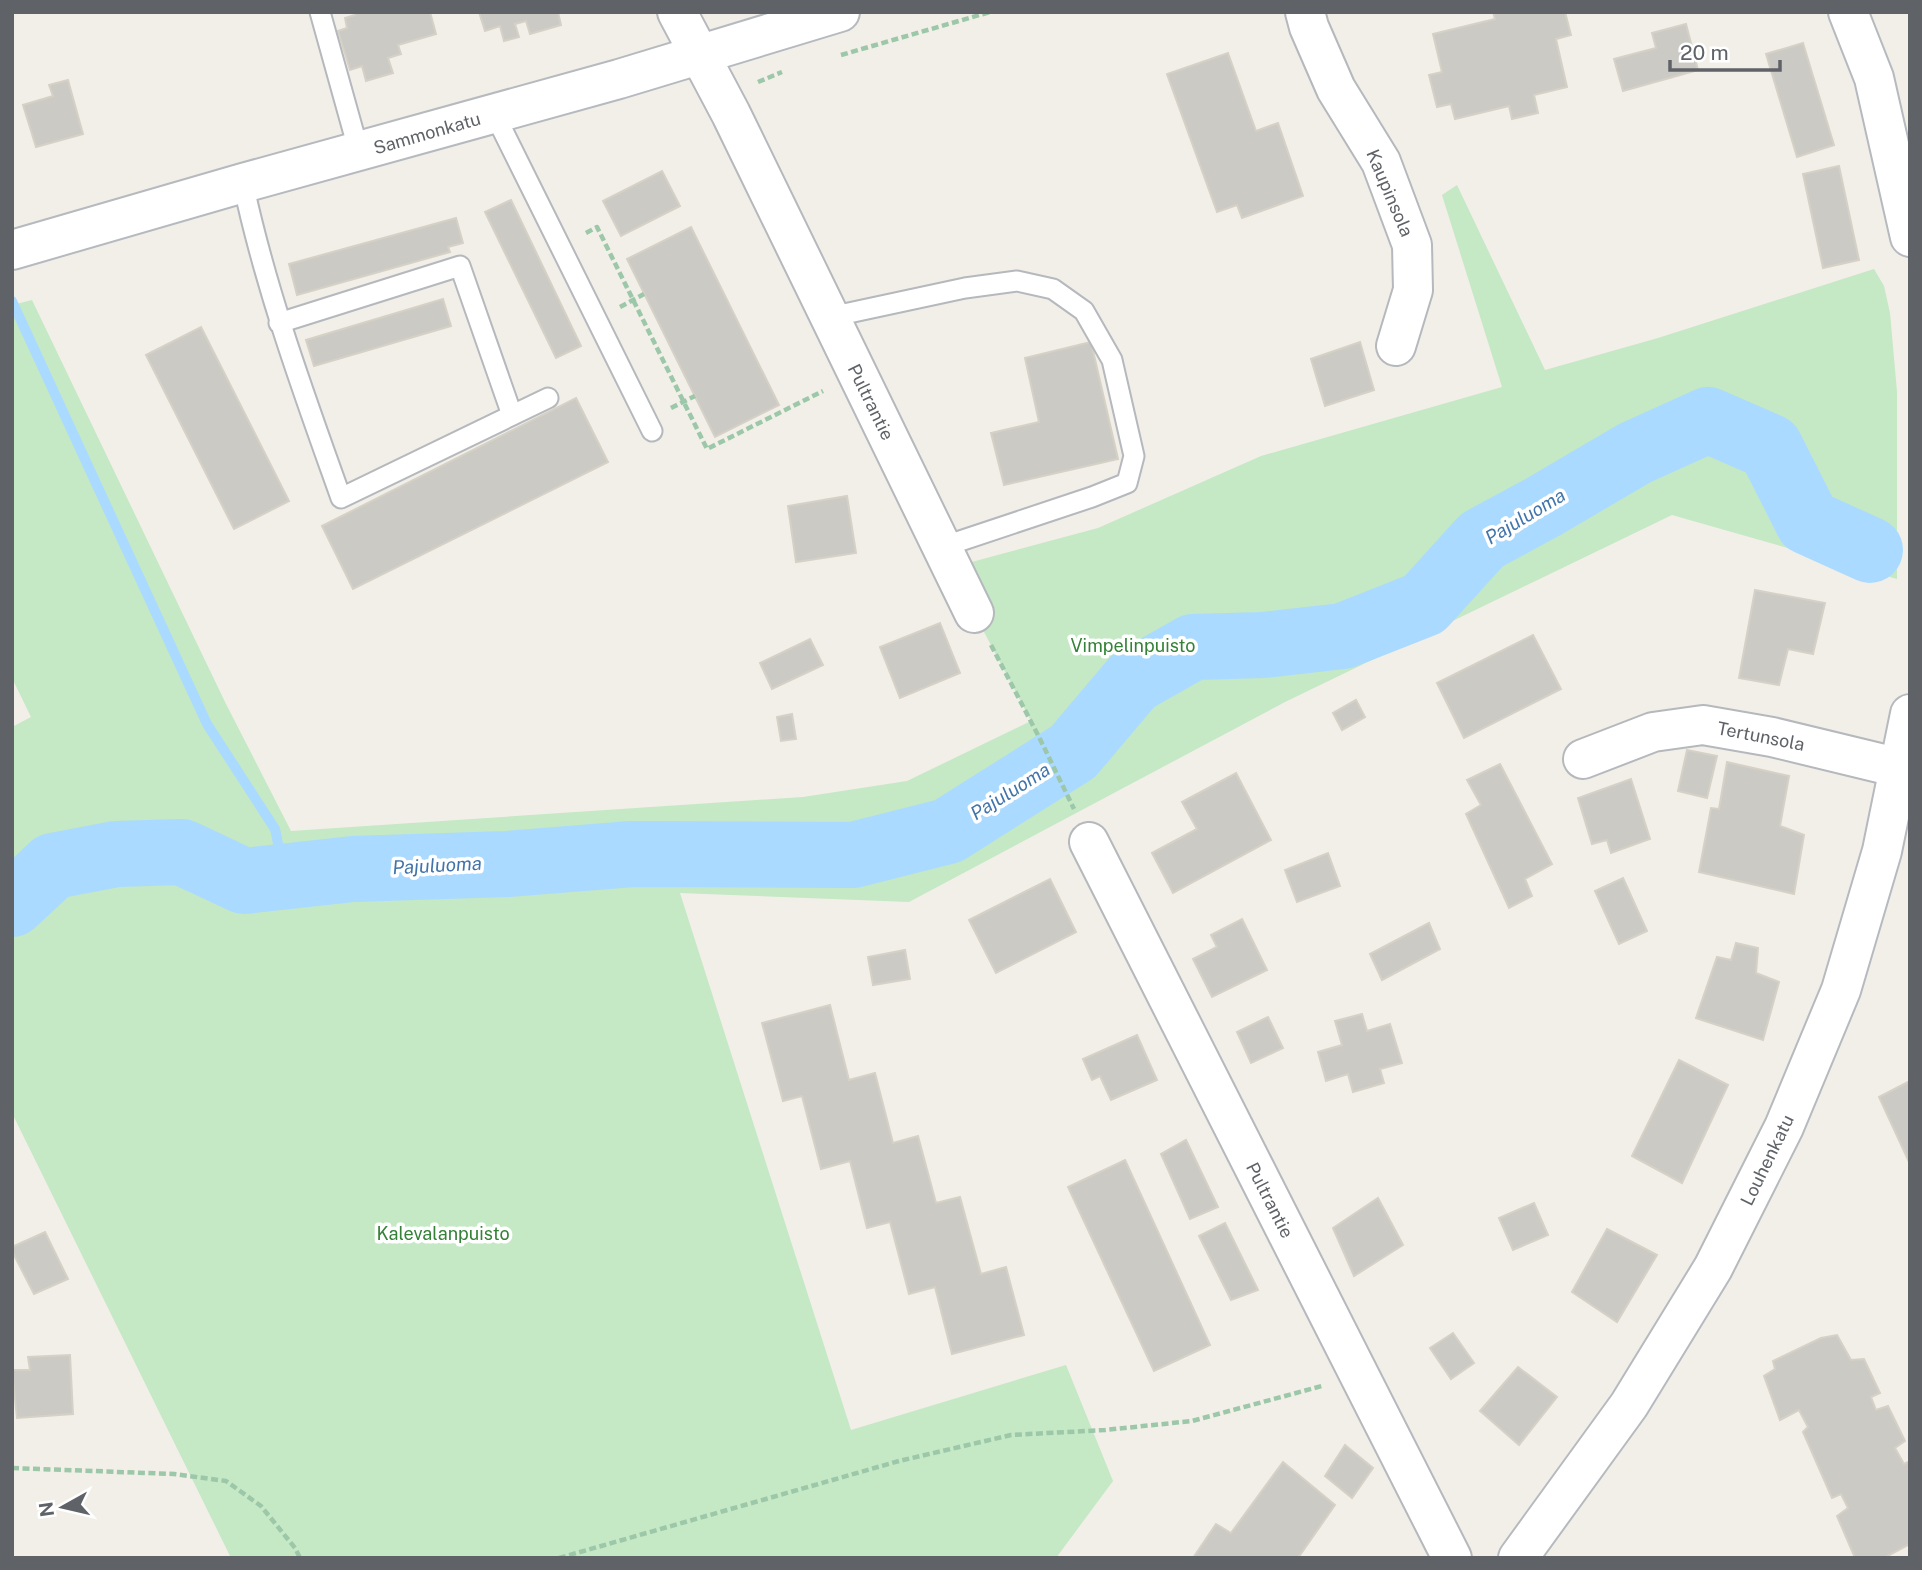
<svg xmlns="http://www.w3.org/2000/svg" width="1922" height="1570" viewBox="0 0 1922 1570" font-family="'Public Sans',sans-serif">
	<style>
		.green { fill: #c5e8c5 }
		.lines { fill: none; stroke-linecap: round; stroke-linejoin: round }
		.stream { stroke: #aadaff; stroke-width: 10 }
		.river { stroke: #aadaff; stroke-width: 66 }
		.building { fill: #cccac5; stroke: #d6d1c6; stroke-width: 2 }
		.lane-casing { stroke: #b5b8bc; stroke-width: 23 }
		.street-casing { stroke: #b5b8bc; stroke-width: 42 }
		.secondary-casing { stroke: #b6babf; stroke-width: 42 }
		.path { stroke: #9cc7a9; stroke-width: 4.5; stroke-dasharray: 7 3.5; stroke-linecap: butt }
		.lane { stroke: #fff; stroke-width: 19 }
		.street { stroke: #fff; stroke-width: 38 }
		.secondary { stroke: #fff; stroke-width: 38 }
		.labels { text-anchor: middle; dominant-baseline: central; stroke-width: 7; stroke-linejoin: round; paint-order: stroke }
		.street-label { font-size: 18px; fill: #5f6368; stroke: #fff }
		.park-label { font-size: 18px; fill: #348238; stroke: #fff }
		.water-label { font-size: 19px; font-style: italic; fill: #4174aa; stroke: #fff }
	</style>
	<rect width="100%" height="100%" fill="#f1efe8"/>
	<path class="green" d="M 1457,185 L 1545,370 L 1658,338 L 1874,269 L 1884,286 L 1890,313 L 1897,392 L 1897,579 L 1672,515 L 1285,702 L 909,902 L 680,893 L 851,1430 L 1066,1365 L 1113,1481 L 1056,1558 L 231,1558 L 12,1113 L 12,727 L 31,717 L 12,678 L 12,305 L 32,300 L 226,704 L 291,831 L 803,797 L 907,781 L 1031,721 L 974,613 L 968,563 L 1098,528 L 1261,456 L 1502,387 L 1442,195 Z"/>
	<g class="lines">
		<path class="stream" d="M 12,301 L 207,724 L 275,829 L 285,877"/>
		<path class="river" d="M 12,904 L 53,866 L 116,854 L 182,852 L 244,881 L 353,869 L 507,864 L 632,854 L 853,855 L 948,831 L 1073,752 L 1133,681 L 1193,647 L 1263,645 L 1343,636 L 1424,604 L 1482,540 L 1543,507 L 1635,453 L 1708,420 L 1770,447 L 1808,522 L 1870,550"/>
	</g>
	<g class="building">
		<path d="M 354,12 L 430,12 L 436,34 L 398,45 L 401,54 L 388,58 L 393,73 L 366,81 L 362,66 L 350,70 L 338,31 L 347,28 L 345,18 L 355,15 Z"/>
		<path d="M 479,12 L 558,12 L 561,25 L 530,34 L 526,21 L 515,24 L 519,37 L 504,41 L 500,26 L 485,31 Z"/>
		<path d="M 1493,12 L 1565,12 L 1571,35 L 1556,39 L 1567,87 L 1534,95 L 1538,113 L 1512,119 L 1509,106 L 1455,119 L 1451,104 L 1437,107 L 1429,75 L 1442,72 L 1433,34 L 1495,19 Z"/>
		<path d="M 1686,24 L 1698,70 L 1623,91 L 1614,59 L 1656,48 L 1652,33 Z"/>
		<path d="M 1803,43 L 1834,145 L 1797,157 L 1766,54 Z"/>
		<path d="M 1228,53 L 1256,131 L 1278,123 L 1303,196 L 1242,218 L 1237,205 L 1217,212 L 1167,74 Z"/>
		<path d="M 68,80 L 83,134 L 36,147 L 23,105 L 53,96 L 49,85 Z"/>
		<path d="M 1839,166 L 1859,260 L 1823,268 L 1803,174 Z"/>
		<path d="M 662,171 L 680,206 L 621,236 L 603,201 Z"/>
		<path d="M 511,200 L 581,346 L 556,358 L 485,212 Z"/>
		<path d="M 456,218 L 463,243 L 448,247 L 450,252 L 297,295 L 289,264 Z"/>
		<path d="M 691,227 L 779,405 L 715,437 L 627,259 Z"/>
		<path d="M 443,299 L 451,326 L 314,366 L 306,340 Z"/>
		<path d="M 201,327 L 289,501 L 234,529 L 146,355 Z"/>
		<path d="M 1091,342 L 1118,459 L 1004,485 L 991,433 L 1039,422 L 1025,358 Z"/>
		<path d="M 1360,342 L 1374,390 L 1325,406 L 1311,359 Z"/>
		<path d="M 576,398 L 608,462 L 353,589 L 322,526 Z"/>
		<path d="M 847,496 L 856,553 L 796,562 L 788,506 Z"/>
		<path d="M 1755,590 L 1825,603 L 1813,654 L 1788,649 L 1779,685 L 1739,678 Z"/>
		<path d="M 940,623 L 960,673 L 900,698 L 880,647 Z"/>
		<path d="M 1533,635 L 1561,689 L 1464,738 L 1437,683 Z"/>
		<path d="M 810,639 L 823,665 L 772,689 L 760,663 Z"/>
		<path d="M 1356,700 L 1365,717 L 1342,730 L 1333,713 Z"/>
		<path d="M 792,714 L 796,739 L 781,741 L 777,717 Z"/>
		<path d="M 1687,750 L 1717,756 L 1707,798 L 1678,791 Z"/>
		<path d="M 1727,762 L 1789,776 L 1780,826 L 1804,835 L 1794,894 L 1699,872 L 1711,808 L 1719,809 Z"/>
		<path d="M 1500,764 L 1552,864 L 1525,879 L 1532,896 L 1509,908 L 1466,814 L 1481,805 L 1467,780 Z"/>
		<path d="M 1236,773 L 1271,840 L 1173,893 L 1152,853 L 1197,829 L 1182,802 Z"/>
		<path d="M 1631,779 L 1650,839 L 1611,853 L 1607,840 L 1592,844 L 1578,798 Z"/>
		<path d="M 1328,853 L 1340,886 L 1297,902 L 1285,870 Z"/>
		<path d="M 1623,878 L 1647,931 L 1619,944 L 1595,891 Z"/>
		<path d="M 1050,879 L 1076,932 L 996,973 L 969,920 Z"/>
		<path d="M 1242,919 L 1267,970 L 1212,997 L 1193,959 L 1217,947 L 1211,935 Z"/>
		<path d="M 1429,923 L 1440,949 L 1382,980 L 1370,954 Z"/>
		<path d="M 1736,943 L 1758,948 L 1756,973 L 1779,982 L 1763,1040 L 1696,1018 L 1717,957 L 1731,960 Z"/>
		<path d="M 905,950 L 910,979 L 873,985 L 868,957 Z"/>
		<path d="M 830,1005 L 849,1080 L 875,1073 L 893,1143 L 918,1136 L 936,1203 L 960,1197 L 981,1274 L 1006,1267 L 1024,1335 L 952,1354 L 935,1287 L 909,1294 L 890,1222 L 867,1228 L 850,1161 L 821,1169 L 802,1096 L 783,1101 L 762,1023 Z"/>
		<path d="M 1362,1014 L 1367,1031 L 1390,1024 L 1402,1063 L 1380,1069 L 1384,1083 L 1353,1092 L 1348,1074 L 1326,1081 L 1318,1052 L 1342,1045 L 1335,1021 Z"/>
		<path d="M 1268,1017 L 1283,1048 L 1251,1063 L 1237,1032 Z"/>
		<path d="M 1137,1035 L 1157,1080 L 1111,1100 L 1100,1076 L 1092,1080 L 1083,1059 Z"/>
		<path d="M 1679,1060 L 1728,1085 L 1682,1183 L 1632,1156 Z"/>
		<path d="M 1910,1081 L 1910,1164 L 1879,1097 Z"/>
		<path d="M 1186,1140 L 1218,1207 L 1190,1219 L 1161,1154 Z"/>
		<path d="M 1125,1160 L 1210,1345 L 1154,1371 L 1068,1187 Z"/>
		<path d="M 1378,1198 L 1403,1245 L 1354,1276 L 1333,1228 Z"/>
		<path d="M 1534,1203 L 1548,1235 L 1513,1250 L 1499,1218 Z"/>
		<path d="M 1225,1223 L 1258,1290 L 1231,1300 L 1199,1236 Z"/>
		<path d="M 1607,1229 L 1657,1255 L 1617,1322 L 1572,1292 Z"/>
		<path d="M 45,1232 L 68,1279 L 34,1294 L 12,1251 L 12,1247 Z"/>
		<path d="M 1453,1333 L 1474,1363 L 1451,1379 L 1430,1348 Z"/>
		<path d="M 1837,1335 L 1851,1360 L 1864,1359 L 1880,1393 L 1871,1397 L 1876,1410 L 1888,1406 L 1905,1441 L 1895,1448 L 1904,1464 L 1910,1461 L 1910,1544 L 1884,1558 L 1855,1558 L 1837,1516 L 1848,1508 L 1841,1494 L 1832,1498 L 1803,1432 L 1808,1427 L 1799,1410 L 1780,1420 L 1764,1376 L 1775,1369 L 1773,1361 L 1821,1338 Z"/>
		<path d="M 70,1355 L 73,1414 L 17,1418 L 12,1370 L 30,1370 L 28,1357 Z"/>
		<path d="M 1518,1367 L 1557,1397 L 1519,1445 L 1480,1411 Z"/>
		<path d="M 1345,1445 L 1373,1468 L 1352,1498 L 1325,1476 Z"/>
		<path d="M 1283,1462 L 1335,1505 L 1298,1558 L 1193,1558 L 1216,1524 L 1231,1533 Z"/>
	</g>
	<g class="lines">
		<defs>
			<g id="lane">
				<path d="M 320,12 L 359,152"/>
				<path d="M 495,115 L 652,431"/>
				<path d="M 243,183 C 266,291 304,394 341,498 L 548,398"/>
				<path d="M 830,317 L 965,288 L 1017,281 L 1053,289 L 1084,311 L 1112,360 L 1134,456 L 1127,483 L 1092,497 L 942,547"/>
				<path d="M 279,323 L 460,266 L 512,415"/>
			</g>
			<g id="street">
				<path d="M 677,12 L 731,114 L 974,613"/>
				<path d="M 1305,12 L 1309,27 L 1336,89 L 1381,162 L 1412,245 L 1413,290 L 1396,346"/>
				<path d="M 1583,759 L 1653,732 L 1703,725 L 1772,737 L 1900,768"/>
				<path d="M 1089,842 L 1452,1558"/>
			</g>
			<g id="secondary">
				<path d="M 1848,12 L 1874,78 L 1910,237"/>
				<path d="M 12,250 L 243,183 L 619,79 L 840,12"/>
				<path d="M 1518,1558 L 1629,1405 L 1713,1268 L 1784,1127 L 1841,990 L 1882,851 L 1910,714"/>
			</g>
		</defs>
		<use href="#lane" class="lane-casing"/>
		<use href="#street" class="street-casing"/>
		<use href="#secondary" class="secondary-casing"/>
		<g class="path">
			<path d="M 841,55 L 990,12"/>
			<path d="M 758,82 L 782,72"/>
			<path d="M 586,233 L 597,227 L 707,449 L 823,391"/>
			<path d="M 620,307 L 644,294"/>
			<path d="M 671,408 L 695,396"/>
			<path d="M 991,645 L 1039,737 L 1074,809"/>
			<path d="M 12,1468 L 174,1474 L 226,1481 L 261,1506 L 295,1548 L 300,1558"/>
			<path d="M 559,1558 L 899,1461 L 1011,1435 L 1105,1430 L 1192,1421 L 1322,1386"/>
		</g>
		<use href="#lane" class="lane"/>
		<use href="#street" class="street"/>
		<use href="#secondary" class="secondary"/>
	</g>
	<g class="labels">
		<g class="street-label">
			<text transform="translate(427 133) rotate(-16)">Sammonkatu</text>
			<text transform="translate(1390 193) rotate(67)">Kaupinsola</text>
			<text transform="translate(871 402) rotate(64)">Pultrantie</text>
			<text transform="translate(1761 736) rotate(11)">Tertunsola</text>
			<text transform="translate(1767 1160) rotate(-64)">Louhenkatu</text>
			<text transform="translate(1270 1200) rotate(63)">Pultrantie</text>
		</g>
		<g class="park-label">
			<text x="1133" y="645">Vimpelinpuisto</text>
			<text x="443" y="1233">Kalevalanpuisto</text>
		</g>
		<g class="water-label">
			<text transform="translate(1525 516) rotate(-31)">Pajuluoma</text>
			<text transform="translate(1010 791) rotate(-32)">Pajuluoma</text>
			<text transform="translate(437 865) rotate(-3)">Pajuluoma</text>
		</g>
	</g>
	<rect width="1922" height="1570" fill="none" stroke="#5f6368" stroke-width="28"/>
	<g transform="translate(63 1507) rotate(262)" stroke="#ffffff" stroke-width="5" paint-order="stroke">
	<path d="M0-5L12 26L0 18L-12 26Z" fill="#5f6368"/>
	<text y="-10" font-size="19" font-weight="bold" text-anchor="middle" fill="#5f6368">N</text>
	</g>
	<path d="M1670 60v10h110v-10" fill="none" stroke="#5f6368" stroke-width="3.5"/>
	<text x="1680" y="60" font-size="21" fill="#5f6368" stroke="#ffffff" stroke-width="5" paint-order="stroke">20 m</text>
</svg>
